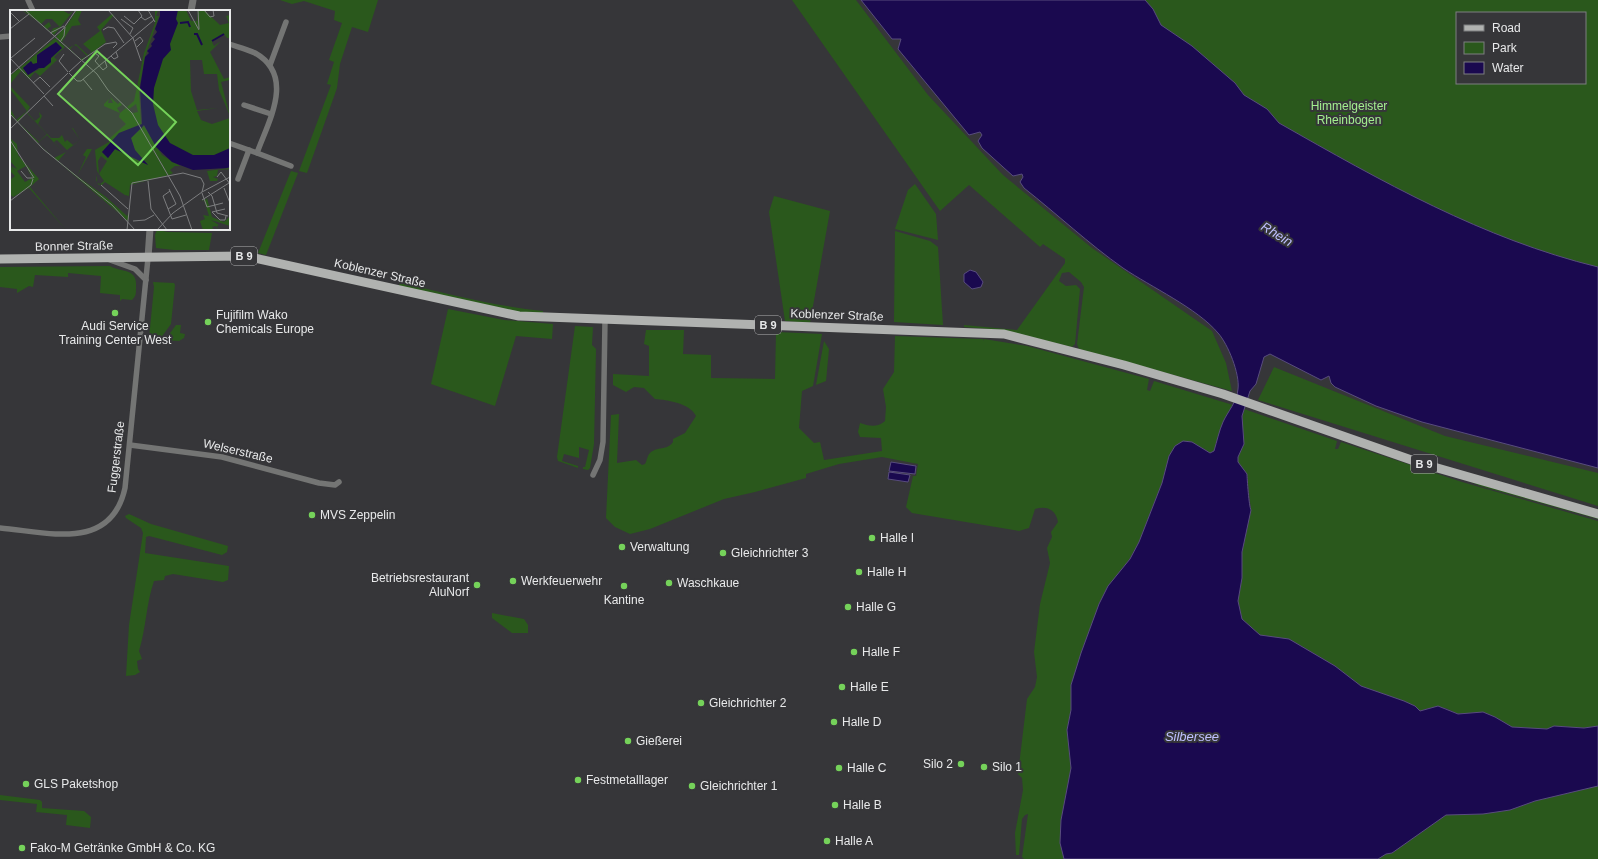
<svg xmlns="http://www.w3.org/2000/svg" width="1598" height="859" viewBox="0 0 1598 859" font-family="Arial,sans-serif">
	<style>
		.green { fill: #2a581c; fill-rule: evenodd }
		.water { fill: #1a094f; stroke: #584c7e }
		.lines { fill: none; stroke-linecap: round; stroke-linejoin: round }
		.minor { stroke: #747574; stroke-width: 5.5 }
		.tertiary { stroke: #747574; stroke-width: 7 }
		.primary { stroke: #b0b2b0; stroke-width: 9 }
		.poi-dot { fill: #75d25a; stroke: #363639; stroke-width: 1.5 }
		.labels { text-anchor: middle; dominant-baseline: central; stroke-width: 4; stroke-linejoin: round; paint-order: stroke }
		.shield { fill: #363639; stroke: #b3b3b5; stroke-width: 1 }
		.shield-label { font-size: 11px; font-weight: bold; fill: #e8e9ea }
		.park-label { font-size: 12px; fill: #a3ee8f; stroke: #363639 }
		.street-label { font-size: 12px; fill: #e8e9ea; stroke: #363639 }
		.poi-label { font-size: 12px; fill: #e8e9ea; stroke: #363639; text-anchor: start }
		.water-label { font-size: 13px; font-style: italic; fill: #bfc0ff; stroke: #363639 }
		.inset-river { fill: none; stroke: #1a094f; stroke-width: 2 }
		.inset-road { fill: none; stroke: #7d7e80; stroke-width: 1 }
		.view { fill: #75d25a; fill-opacity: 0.15; stroke: #75d25a; stroke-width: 2 }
		.inset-edge { fill: none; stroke: #e8e9ea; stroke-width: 2 }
	</style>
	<rect width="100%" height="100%" fill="#363639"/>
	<g class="green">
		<path d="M 280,0 L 378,0 L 368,32 L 352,27 L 340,64 L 337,88 L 307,173 L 299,171 L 331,85 L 327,84 L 334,62 L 329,60 L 342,23 L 334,20 L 335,11 L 304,1 L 292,4 Z"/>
		<path d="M 792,0 L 856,0 L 928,95 L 1003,175 L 1092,248 L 1212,331 L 1226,363 L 1232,391 L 1079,349 L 1077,344 L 1084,287 L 1081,282 L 1069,272 L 1062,273 L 1059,281 L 1066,286 L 1076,285 L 1080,289 L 1075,344 L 1072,347 L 1001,330 L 964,327 L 964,325 L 1017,330 L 1065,263 L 1065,259 L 1043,244 L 1040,247 L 969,185 L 940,211 Z"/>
		<path d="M 1050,0 L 1598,0 L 1598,343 ZM 1457,13 L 1585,13 L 1585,83 L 1457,83 Z"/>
		<path d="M 291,171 L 298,173 L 266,255 L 258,253 Z"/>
		<path d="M 915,184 L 936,214 L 938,240 L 895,229 L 908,190 Z"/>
		<path d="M 774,196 L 830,211 L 810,323 L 785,321 L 769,212 Z"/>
		<path d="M 157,230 L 168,232 L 212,233 L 209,250 L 174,250 L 156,248 L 155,235 Z"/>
		<path d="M 895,231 L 930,241 L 938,247 L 943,325 L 894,322 Z"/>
		<path d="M 110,266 C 121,273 138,267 136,288 C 136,294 136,296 132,300 L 122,299 L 120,301 L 120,295 L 100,293 L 101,276 L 68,273 L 68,277 L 35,275 L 33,287 L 29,286 L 17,293 L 17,289 L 0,287 L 0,267 Z"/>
		<path d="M 153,282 L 174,283 L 175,285 L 171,324 L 160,339 L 149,338 L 154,287 Z"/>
		<path d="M 400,282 C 447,294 495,306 543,311 L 543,314 L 519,313 L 399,286 Z"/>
		<path d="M 448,309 L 504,320 L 553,324 L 552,339 L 516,336 L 495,406 L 431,384 Z"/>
		<path d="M 176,325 L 181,325 L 180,333 L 185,334 L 184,338 L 179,341 L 165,340 Z"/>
		<path d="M 575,326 L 593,327 L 592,345 L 596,349 L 594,444 L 590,468 L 588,470 L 583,469 L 583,467 L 585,467 L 589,450 L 579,447 L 579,458 L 564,454 L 562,461 L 578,466 L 578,468 L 558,461 L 557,457 Z"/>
		<path d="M 646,330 L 684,330 L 683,354 L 711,355 L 711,378 L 775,379 L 776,332 L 822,334 L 813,386 L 802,391 L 799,428 L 814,443 L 820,442 L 824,460 L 882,451 L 881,438 L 860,437 L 858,432 L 860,423 C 869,426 877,428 885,421 L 886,407 L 883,389 L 894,372 L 895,336 L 979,339 L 983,339 L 983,341 L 984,339 L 1027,346 L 1149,379 L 1147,390 L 1150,391 L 1154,381 L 1233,405 L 1224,420 L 1214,451 L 1210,453 L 1203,448 L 1169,456 L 1162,483 L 1139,542 L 1130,558 L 1099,604 L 1092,625 L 1071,710 L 1067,730 L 1071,768 L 1061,820 L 1060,843 L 1064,859 L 1024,859 L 1022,857 L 1028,814 L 1025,815 L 1022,819 L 1019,855 L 1016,855 L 1015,833 L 1023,790 L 1022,778 L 1018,774 L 1027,699 L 1035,687 L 1037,677 L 1034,652 L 1040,604 L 1050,563 L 1047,548 L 1052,537 L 1051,532 L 1058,522 C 1056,510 1047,505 1035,509 L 1029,528 L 1019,531 L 912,513 L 906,507 L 913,476 L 916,476 L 918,464 L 882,457 L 839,464 L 806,474 L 806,478 L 755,492 L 724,499 L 650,529 L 630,534 L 615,527 L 606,518 L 611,415 L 619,414 L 617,463 L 636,460 L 642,465 L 645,464 C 647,461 647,456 650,453 C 657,446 667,451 673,442 L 673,439 L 685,433 L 696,416 C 690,403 667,400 655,399 L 644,388 L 634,387 L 626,392 L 613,385 L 613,374 L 649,376 L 649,346 L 644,344 Z"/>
		<path d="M 824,341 L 829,349 L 826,381 L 816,385 Z"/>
		<path d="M 1274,367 L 1445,436 L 1598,473 L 1598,506 L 1258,400 Z"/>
		<path d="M 1244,409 L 1337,441 L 1335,449 L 1338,449 L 1341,442 L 1462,482 L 1598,521 L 1598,726 L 1584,728 L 1554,726 L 1547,729 L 1512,727 L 1495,717 L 1483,712 L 1458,714 L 1446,708 L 1429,708 L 1420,711 L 1415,706 L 1361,686 L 1335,666 L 1305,648 L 1289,639 L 1260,635 L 1242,619 L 1238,601 L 1242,578 L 1242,552 L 1251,510 L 1247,474 L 1238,463 L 1238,457 L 1244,444 L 1242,420 Z"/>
		<path d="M 1467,480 L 1598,517 L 1598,519 L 1480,486 Z"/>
		<path d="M 129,514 L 151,524 L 228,546 L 227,552 L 222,555 L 149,536 L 146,537 L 145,553 L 229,566 L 228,580 L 223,582 L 173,574 L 165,576 L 164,580 L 154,581 C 146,604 146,629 139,651 L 142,659 L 137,661 L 138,669 L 140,672 L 135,675 L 126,676 L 129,625 L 143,533 L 141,528 L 126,518 L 125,516 Z"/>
		<path d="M 492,613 L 524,619 L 528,625 L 528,633 L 512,633 L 492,618 Z"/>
		<path d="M 1593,786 L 1598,786 L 1598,859 L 1378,859 L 1386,854 L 1392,853 L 1446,815 L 1468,815 L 1510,810 L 1535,801 Z"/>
		<path d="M 0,795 L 40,800 L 42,802 L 42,808 L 84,811 L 91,817 L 90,828 L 66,825 L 67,815 L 36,812 L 37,804 L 0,800 Z"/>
	</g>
	<g class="water">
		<path d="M 861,0 L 1145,0 L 1153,9 L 1161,25 L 1192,46 L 1235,83 L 1244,95 L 1267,109 L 1279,123 C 1381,181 1483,239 1598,267 L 1598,468 L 1422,422 L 1376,406 L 1335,387 L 1331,383 L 1329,376 L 1321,380 L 1270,354 L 1264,357 L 1256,384 L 1250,391 L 1242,416 L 1244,444 L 1238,457 L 1238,462 L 1247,474 C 1247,478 1249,507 1251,510 L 1242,552 L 1242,578 L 1238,601 L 1242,619 L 1260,635 L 1289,639 L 1335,666 L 1361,686 L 1404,701 L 1415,706 L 1420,711 L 1438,706 L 1458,714 L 1483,712 L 1495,717 L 1512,727 L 1547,729 L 1554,726 L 1584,728 L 1598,726 L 1598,786 L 1535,801 L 1510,810 L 1483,814 L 1446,815 L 1392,853 L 1386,854 L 1378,859 L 1064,859 L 1060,843 L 1061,820 L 1071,768 L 1067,730 L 1071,710 L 1071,685 L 1081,653 L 1099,604 L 1108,586 L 1130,559 L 1139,542 L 1162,483 L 1169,456 L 1175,446 L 1183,441 L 1192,442 L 1210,453 L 1214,451 C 1217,441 1219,431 1223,422 C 1228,411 1237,402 1238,389 C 1240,374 1228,344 1218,333 C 1197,308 1151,287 1123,268 C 1089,244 1057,214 1024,188 L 1020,182 L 1023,177 L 1022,174 L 1013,176 L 982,148 L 978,141 L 982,135 L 980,132 L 969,135 L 898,49 L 901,39 L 892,39 Z"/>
		<path d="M 970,270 L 976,272 L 983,282 L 981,287 L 972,289 L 964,282 L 964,274 Z"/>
		<path d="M 891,462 L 916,466 L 915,474 L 889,471 Z"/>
		<path d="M 889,472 L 910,475 L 908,482 L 888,479 Z"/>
	</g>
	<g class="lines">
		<g class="minor">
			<path d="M 28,0 L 33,11"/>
			<path d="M 0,37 L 11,36"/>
			<path d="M 229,44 C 238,47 247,49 255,53 C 296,76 268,122 257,153 L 229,143"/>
			<path d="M 270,65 L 286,22"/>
			<path d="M 244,105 L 271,114"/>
			<path d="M 257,153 L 291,166"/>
			<path d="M 238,179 L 249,150"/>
			<path d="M 110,260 L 135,269 L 146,280"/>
			<path d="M 130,445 L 222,457 L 319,483 L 335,485 L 339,482"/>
			<path d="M 593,475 L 600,460 L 603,442 L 605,320"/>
			<path d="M 0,528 C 48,532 111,552 125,488 L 148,258"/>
		</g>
		<g class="tertiary">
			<path d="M 191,11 L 193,0"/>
			<path d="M 148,258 L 150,229"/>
		</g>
		<path class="primary" d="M 0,259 L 245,256 L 519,316 L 1004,334 L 1124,365 L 1223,394 L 1420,463 L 1598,514"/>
	</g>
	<g class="poi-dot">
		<circle cx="115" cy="313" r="4"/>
		<circle cx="208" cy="322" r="4"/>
		<circle cx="312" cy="515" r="4"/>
		<circle cx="872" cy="538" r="4"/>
		<circle cx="622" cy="547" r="4"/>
		<circle cx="723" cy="553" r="4"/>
		<circle cx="859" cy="572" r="4"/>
		<circle cx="513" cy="581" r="4"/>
		<circle cx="669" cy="583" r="4"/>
		<circle cx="477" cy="585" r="4"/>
		<circle cx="624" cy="586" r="4"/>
		<circle cx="848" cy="607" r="4"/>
		<circle cx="854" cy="652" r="4"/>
		<circle cx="842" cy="687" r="4"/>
		<circle cx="701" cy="703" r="4"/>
		<circle cx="834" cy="722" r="4"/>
		<circle cx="628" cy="741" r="4"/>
		<circle cx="961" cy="764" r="4"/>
		<circle cx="984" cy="767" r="4"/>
		<circle cx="839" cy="768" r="4"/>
		<circle cx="578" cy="780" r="4"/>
		<circle cx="26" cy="784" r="4"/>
		<circle cx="692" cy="786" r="4"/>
		<circle cx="835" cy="805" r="4"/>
		<circle cx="827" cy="841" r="4"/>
		<circle cx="22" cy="848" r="4"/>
	</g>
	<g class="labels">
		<g class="shield">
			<rect x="231" y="247" width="26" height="18" rx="3"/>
			<rect x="755" y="316" width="26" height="18" rx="3"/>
			<rect x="1411" y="455" width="26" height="18" rx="3"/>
		</g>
		<g class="shield-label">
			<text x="244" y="256">B 9</text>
			<text x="768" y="325">B 9</text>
			<text x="1424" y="464">B 9</text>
		</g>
		<g class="park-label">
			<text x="1349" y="106">Himmelgeister<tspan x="1349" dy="14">Rheinbogen</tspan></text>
		</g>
		<g class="street-label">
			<text transform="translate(74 246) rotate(-1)">Bonner Straße</text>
			<text transform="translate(380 273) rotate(13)">Koblenzer Straße</text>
			<text transform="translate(837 315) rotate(2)">Koblenzer Straße</text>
			<text transform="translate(238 451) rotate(13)">Welserstraße</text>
			<text transform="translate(116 457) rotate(-83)">Fuggerstraße</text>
		</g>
		<g class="poi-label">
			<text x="216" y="315">Fujifilm Wako<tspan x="216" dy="14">Chemicals Europe</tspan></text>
			<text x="115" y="326" text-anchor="middle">Audi Service<tspan x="115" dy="14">Training Center West</tspan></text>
			<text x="320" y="515">MVS Zeppelin</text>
			<text x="880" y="538">Halle I</text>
			<text x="630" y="547">Verwaltung</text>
			<text x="731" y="553">Gleichrichter 3</text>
			<text x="867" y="572">Halle H</text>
			<text x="469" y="578" text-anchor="end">Betriebsrestaurant<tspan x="469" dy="14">AluNorf</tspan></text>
			<text x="521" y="581">Werkfeuerwehr</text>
			<text x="677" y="583">Waschkaue</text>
			<text x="624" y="600" text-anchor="middle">Kantine</text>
			<text x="856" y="607">Halle G</text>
			<text x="862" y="652">Halle F</text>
			<text x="850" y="687">Halle E</text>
			<text x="709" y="703">Gleichrichter 2</text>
			<text x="842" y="722">Halle D</text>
			<text x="636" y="741">Gießerei</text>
			<text x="953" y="764" text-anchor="end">Silo 2</text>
			<text x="992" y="767">Silo 1</text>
			<text x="847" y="768">Halle C</text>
			<text x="586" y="780">Festmetalllager</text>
			<text x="34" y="784">GLS Paketshop</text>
			<text x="700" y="786">Gleichrichter 1</text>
			<text x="843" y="805">Halle B</text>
			<text x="835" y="841">Halle A</text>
			<text x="30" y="848">Fako-M Getränke GmbH &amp; Co. KG</text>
		</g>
		<g class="water-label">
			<text transform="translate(1277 234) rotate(31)">Rhein</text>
			<text x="1192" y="736">Silbersee</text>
		</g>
	</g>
	<g transform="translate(10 10)">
		<rect width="220" height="220" fill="#363639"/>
		<path d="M 12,0 L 18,3 L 16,0 L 52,0 L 59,4 L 64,0 L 44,25 L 41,22 L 43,19 L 40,21 L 40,22 L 32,15 L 34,16 L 39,12 L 41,16 L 37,19 L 40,21 L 44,18 L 50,17 L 42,9 L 36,9 L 31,14 ZM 67,0 L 72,0 L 68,10 L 71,15 L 62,16 L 52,32 L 59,38 L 66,34 L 78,45 L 82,42 L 73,34 L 90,21 L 87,17 L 102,4 L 104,5 L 91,20 L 96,32 L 79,45 L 79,50 L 78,45 L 72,51 L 46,27 L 57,15 ZM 64,35 L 67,36 L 77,46 L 71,49 L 66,45 L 60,39 ZM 145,0 L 148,0 L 146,6 L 149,6 L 135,47 L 129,80 L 131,114 L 109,123 L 92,142 L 98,148 L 105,139 L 138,155 L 125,140 L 121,128 L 134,116 L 152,145 L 170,156 L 165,156 L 160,160 L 163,163 L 159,165 L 120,175 L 119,186 L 115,185 L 95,172 L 91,176 L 91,174 L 89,175 L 87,173 L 87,172 L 86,170 L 87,165 L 87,173 L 90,174 L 94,171 L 87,161 L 85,140 L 99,132 L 100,128 L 116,114 L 109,107 L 110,103 L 94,96 L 94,94 L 99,89 L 98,93 L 103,93 L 100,87 L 108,94 L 110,92 L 112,95 L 107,98 L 110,103 L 116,98 L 123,103 L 128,102 L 126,94 L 119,99 L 117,97 L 124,91 L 134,43 L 145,13 ZM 91,146 L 97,151 L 89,164 L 88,151 ZM 159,0 L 176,0 L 181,11 L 187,11 L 188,1 L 194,0 L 210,15 L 219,13 L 216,6 L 220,5 L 220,28 L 217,28 L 214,24 L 202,32 L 204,36 L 211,31 L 200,42 L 214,69 L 220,67 L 220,70 L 215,71 L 220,80 L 215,71 L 211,72 L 220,106 L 209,80 L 207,64 L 194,64 L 192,50 L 180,50 L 181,81 L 187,100 L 208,98 L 187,101 L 191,110 L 202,114 L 220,108 L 220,147 L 200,153 L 156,136 L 139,97 ZM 45,28 L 55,37 L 44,47 L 47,50 L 30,66 L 25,62 L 19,69 L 22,72 L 11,61 L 1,73 L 1,77 L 20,97 L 17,102 L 25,111 L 30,107 L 29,102 L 32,106 L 28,114 L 41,128 L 49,128 L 52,125 L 55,132 L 57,130 L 63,135 L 70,130 L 62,118 L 63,118 L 70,130 L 57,140 L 47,130 L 44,132 L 53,142 L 37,125 L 28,133 L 44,148 L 56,142 L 48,151 L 67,166 L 76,147 L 73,145 L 77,139 L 82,139 L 67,166 L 96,187 L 117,206 L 119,202 L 118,211 L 38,143 L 19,124 L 0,103 L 0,99 L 3,104 L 0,96 L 6,110 L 17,101 L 0,79 L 0,66 ZM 46,32 L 52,38 L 41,48 L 41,53 L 18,65 L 13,58 L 18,53 L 22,55 L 21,52 L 23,54 L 27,53 L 27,45 ZM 16,102 L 37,124 L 29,132 L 8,112 ZM 0,128 L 7,134 L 8,145 L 29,169 L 20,177 L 56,220 L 19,178 L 3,187 L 0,184 L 0,170 L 5,166 L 0,161 L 0,156 L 6,162 L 1,156 L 7,159 L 1,152 ZM 16,156 L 22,168 L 15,172 L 7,161 ZM 220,158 L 220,159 L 208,160 L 207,166 L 203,167 L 208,169 L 207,171 L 200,171 L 197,161 ZM 197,188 L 202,207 L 214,212 L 220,206 L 220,216 L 201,210 L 209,215 L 207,216 L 208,220 L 206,216 L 202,217 L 204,220 L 193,220 L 190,211 L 195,209 L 193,205 L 199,206 L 194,190 L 189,192 L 195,189 L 196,190 Z" fill="#2a581c" fill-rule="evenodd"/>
		<path d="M 150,0 L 168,0 L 166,9 L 168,13 L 160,34 L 161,40 L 153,49 L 144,78 L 143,94 L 148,115 L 160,133 L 183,145 L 204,145 L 220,138 L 220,157 L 217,158 L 183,160 L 162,152 L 146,137 L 134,115 L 121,128 L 125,140 L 138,155 L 105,139 L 98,148 L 92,142 L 109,123 L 132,114 L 130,78 L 135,47 L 139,43 L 137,41 L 142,36 L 141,34 L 145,29 L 143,27 L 147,22 L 145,19 L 150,6 ZM 46,32 L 52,38 L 41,48 L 41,52 L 34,58 L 29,58 L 18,65 L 13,58 L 21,51 L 23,54 L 27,53 L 27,45 Z" fill="#1a094f"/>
		<path class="inset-river" d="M 170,13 L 178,12 L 180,17M 184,24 L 187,24 L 192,35M 202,31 L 214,24"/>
		<path class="inset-road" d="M 15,0 L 87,64 L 98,80 L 122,103 L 170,186 L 182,220M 98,0 L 123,28 L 131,51M 138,0 L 145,12M 178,0 L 189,20M 188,0 L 189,19M 194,0 L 200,7 L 204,6 L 203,0M 0,2 L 9,11M 114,6 L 124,14 L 132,6 L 128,0M 131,7 L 135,10 L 142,6M 111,9 L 123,18 L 120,24M 0,19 L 19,4M 93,20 L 98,17 L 104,18 L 114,33M 40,23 L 54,16M 125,31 L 130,27 L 133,31 L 127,37M 50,32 L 54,26 L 55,17M 85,43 L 89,46 L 85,51 L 93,60 L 97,57 L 95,51M 54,44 L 49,51 L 58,62M 101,46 L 104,49 L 108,47 L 106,42M 0,48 L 34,84M 1,48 L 25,28M 72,50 L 95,34 L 106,32 L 107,34 L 103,38M 59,62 L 71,51M 59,63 L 67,71 L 71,71 L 144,10M 0,65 L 53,19 L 66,0M 73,69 L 82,80M 23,73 L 30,67 L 40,77M 34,86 L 43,96M 0,104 L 33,139 L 102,195 L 125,220M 0,119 L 58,63M 0,130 L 24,168M 11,161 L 17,168 L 23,168M 207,167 L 211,162 L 220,174M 138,171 L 141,199 L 157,220M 91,175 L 118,199M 214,178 L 220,193M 160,181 L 153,186 L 162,209 L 176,205M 198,182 L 202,186 L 207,203 L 218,206M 192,183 L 197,197 L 213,193M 192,190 L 219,173M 0,191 L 21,175 L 23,169M 158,199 L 166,194 L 159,179M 215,199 L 202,202 L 210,210 L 215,210 L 216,206M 123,211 L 135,210 L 144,205M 117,220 L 122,173 L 173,163 L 191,168 L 194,174 L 192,182M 147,220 L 163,203 L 192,182 L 220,167"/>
		<path class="view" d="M 87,41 L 166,112 L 128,155 L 48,84 Z"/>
		<rect width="220" height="220" class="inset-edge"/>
	</g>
	<rect x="1456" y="12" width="130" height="72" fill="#363639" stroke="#7d7e80"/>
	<rect x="1464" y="25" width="20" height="6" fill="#b0b2b0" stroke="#7d7e80"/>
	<text x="1492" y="32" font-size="12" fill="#e8e9ea">Road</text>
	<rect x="1464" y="42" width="20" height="12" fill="#2a581c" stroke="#7d7e80"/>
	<text x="1492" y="52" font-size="12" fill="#e8e9ea">Park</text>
	<rect x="1464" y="62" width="20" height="12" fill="#1a094f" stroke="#7d7e80"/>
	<text x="1492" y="72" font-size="12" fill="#e8e9ea">Water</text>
</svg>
